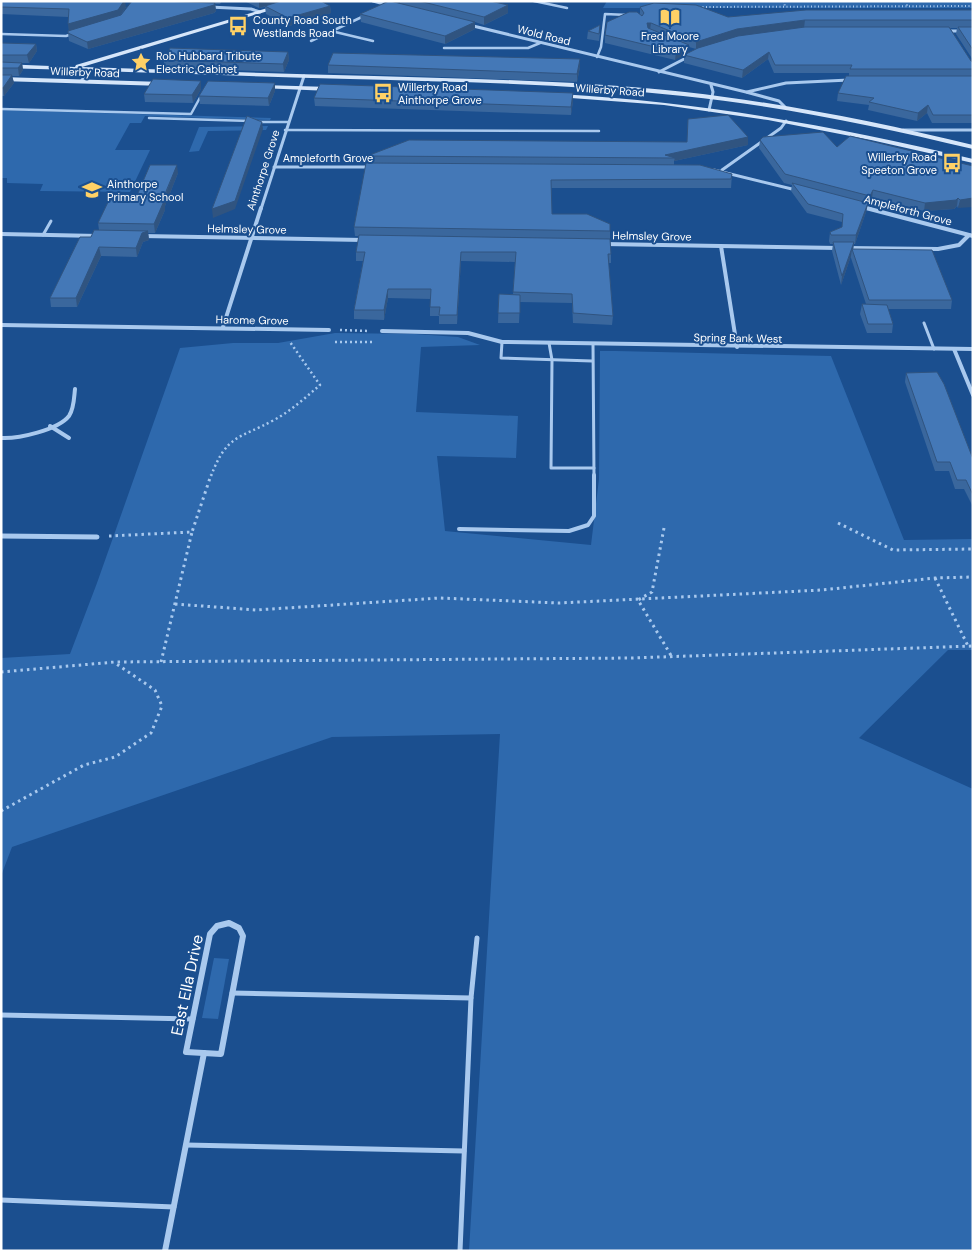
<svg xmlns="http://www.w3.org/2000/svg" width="974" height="1252" viewBox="0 0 974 1252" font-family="'DM Sans',sans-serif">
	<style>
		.green { fill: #2e69ad }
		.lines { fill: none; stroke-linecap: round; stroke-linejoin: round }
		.path-far2 { stroke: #a9c9ee; stroke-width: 2; stroke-dasharray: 1 2.5; stroke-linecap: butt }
		.path-far1 { stroke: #a9c9ee; stroke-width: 2.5; stroke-dasharray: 2 3; stroke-linecap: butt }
		.path { stroke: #a9c9ee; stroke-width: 3; stroke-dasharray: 2.5 4; stroke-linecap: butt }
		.lane-far3 { stroke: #a9c9ee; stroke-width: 2.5 }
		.lane-far2 { stroke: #a9c9ee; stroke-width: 3 }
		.lane-far1 { stroke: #a9c9ee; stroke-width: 4 }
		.lane { stroke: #a9c9ee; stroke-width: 5 }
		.street-far3 { stroke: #a9c9ee; stroke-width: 3 }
		.street-far2 { stroke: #a9c9ee; stroke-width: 4 }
		.street-far1 { stroke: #a9c9ee; stroke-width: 5 }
		.street { stroke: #a9c9ee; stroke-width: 6 }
		.secondary { fill: #d6e6fa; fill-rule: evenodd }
		.wall { fill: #3a679d }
		.shaded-wall { fill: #305480 }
		.building { fill: #4478b7; stroke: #305480 }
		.labels { text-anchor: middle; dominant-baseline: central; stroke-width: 4; stroke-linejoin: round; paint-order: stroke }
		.far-poi-label { font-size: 11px; fill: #fff; stroke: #1b4f8f; text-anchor: start }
		.far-street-label { font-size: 11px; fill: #fff; stroke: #1b4f8f }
		.near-street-label { font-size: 16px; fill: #fff; stroke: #1b4f8f }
	</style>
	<rect width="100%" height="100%" fill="#1b4f8f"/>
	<g class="green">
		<path d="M 607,1 L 973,1 L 973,8 L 603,8 Z"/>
		<path d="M 1,110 L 271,118 L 270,120 L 145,116 L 141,123 L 130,123 L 115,150 L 150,150 L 130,192 L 40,191 L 43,184 L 7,183 L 7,178 L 1,178 Z"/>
		<path d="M 268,126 L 266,130 L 208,131 L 199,151 L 189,152 L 199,127 Z"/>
		<path d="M 335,333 L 415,334 L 458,337 L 480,345 L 421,347 L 416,412 L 518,416 L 516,458 L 437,456 L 445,531 L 591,545 L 599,479 L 600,351 L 616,351 L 831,356 L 904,540 L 973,539 L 973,650 L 948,650 L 859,738 L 973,789 L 973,1251 L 469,1251 L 500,734 L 332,737 L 12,847 L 1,876 L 1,658 L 70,654 L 97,583 L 180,348 L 233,343 L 278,343 Z"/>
		<path d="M 214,958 L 229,959 L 218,1019 L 202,1018 Z"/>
	</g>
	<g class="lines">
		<g class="path-far2">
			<path d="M 784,1 L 785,7"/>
			<path d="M 907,1 L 907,6"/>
			<path d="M 699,7 L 973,6"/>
		</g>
		<g class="path-far1">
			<path d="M 340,330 L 369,331"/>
			<path d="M 335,342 L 374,342"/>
			<path d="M 211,476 C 227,434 239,439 274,420 C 291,411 306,397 320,385 L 290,342"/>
		</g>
		<g class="path">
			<path d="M 838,523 L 893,550 L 973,549"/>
			<path d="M 664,528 L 652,592 L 638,600 L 672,657"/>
			<path d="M 109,536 L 192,532 L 211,475"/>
			<path d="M 935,578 L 968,646"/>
			<path d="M 175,604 L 256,610 L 440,598 L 559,603 L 822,590 L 935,578 L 973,577"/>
			<path d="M 161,662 L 192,532"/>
			<path d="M 1,672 L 115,662 L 632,658 L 973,646"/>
			<path d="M 1,811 L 84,765 L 115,757 L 151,733 L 162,706 L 155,690 L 115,663"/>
		</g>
		<g class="lane-far3">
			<path d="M 534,1 L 567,8"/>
			<path d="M 331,31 L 373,41"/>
			<path d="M 1,34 L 66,36 L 72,34"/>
			<path d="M 311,41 L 364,16"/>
			<path d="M 444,48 L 528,48 L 540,43"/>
			<path d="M 597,57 L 601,47 L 605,14 L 628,15"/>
			<path d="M 81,81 L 90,69"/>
			<path d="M 1,109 L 191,114 L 202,94"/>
			<path d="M 149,118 L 251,121"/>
			<path d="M 258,122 L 288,122"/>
			<path d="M 285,130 L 599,131"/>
		</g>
		<g class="lane-far2">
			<path d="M 43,235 L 51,221"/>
			<path d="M 924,323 L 934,349"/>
			<path d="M 502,342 L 501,358 L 592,361"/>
			<path d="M 549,343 L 552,360 L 551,468 L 594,468"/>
			<path d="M 593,344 L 594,476"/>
		</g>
		<path class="lane-far1" d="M 459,529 L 569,531 L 588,525 L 594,516 L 594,475"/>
		<g class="lane">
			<path d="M 232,993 L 471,998"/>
			<path d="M 1,1015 L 193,1019"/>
			<path d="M 186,1145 L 464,1151"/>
			<path d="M 1,1200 L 174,1207"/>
			<path d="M 460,1251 L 471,998 L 477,938"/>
		</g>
		<g class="street-far3">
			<path d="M 373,1 L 388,5"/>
			<path d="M 209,7 L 251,9 L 260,12"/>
			<path d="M 469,25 L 746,92 L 779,101 L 785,107"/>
			<path d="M 946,31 L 973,31"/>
			<path d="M 659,72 L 688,57"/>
			<path d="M 747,92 L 786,83 L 849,80"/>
			<path d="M 709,110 L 713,92 L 711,85"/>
			<path d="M 903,130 L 973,130"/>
			<path d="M 274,167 L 371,167"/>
			<path d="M 714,170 L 796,190"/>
			<path d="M 722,170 L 781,128 L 786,121"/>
			<path d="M 862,207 L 871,209"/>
			<path d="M 261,209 L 304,76"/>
		</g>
		<g class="street-far2">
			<path d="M 866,208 L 973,236"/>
			<path d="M 1,234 L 98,236"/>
			<path d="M 142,236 L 363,240"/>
			<path d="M 604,244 L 838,248"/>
			<path d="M 721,246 L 737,347"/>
			<path d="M 847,248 L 938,249 L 959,245 L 969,235"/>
			<path d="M 1,325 L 329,330"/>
			<path d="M 223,327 L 261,208"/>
			<path d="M 382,331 L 468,333 L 502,342 L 973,349"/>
			<path d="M 954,349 L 973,395"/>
			<path d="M 50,426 L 69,438"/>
			<path d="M 1,438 C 18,439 58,430 69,416 C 74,409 74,398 75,389"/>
		</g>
		<path class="street-far1" d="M 1,536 L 97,537"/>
		<g class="street">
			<path d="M 229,923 L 239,928 L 243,936 L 221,1054 L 186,1052 L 210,934 L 217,926 Z"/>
			<path d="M 165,1251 L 204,1053"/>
		</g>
		<g class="secondary">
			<path d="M 291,1 L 301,1 L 82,67 C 179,70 277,74 374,76 C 478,79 582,81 685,92 C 782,103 878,122 973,145 L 973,149 C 877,126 781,106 683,96 C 572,84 461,82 350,79 C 234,76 117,71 1,68 L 1,64 L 75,67 L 76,65 Z"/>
			<path d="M 1,77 L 163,82 L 166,84 L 163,86 L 1,81 Z"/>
			<path d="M 262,85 L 330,87 L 333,89 L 330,91 L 260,88 L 260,86 Z"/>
			<path d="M 560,94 C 702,102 835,126 973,159 L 973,163 L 871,140 L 768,120 L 664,105 L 558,97 L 558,95 Z"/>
		</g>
	</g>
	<g class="wall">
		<path d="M 1,1 L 126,7 L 120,16 L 121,15 L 132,1 L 222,1 L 220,4 L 215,4 L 216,11 L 214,13 L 88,49 L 69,41 L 68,33 L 69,30 L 68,17 L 1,14 Z"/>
		<path d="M 244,1 L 321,1 L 330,6 L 331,13 L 289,26 L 266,14 L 265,7 L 259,8 Z"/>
		<path d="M 400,1 L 490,1 L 508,5 L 508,13 L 484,25 L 475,22 L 475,29 L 445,44 L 361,22 L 360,14 L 400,4 Z"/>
		<path d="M 640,7 L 728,17 L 973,10 L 973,60 L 956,34 L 957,28 L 950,28 L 971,61 L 973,62 L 973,123 L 932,123 L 927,113 L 917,121 L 868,110 L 869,105 L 837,101 L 838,93 L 849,76 L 849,73 L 774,73 L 768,59 L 742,78 L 684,63 L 684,55 L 696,49 L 689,47 L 675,60 L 605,43 L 605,35 L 640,14 Z"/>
		<path d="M 588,31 L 600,33 L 599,41 L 587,39 Z"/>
		<path d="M 1,43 L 36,44 L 37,51 L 29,63 L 22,63 L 23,70 L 19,76 L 12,76 L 14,83 L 4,96 L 1,96 Z"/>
		<path d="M 288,52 L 289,60 L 284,72 L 164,68 L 164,60 Z"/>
		<path d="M 580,59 L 580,67 L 577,82 L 328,73 L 328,65 Z"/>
		<path d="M 201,89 L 193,103 L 145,102 L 144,94 Z"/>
		<path d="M 275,91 L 269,106 L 200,104 L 199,96 Z"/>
		<path d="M 314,98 L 573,101 L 571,115 L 315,106 Z"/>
		<path d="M 760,140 L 837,147 L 973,166 L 958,208 L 957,206 L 954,209 L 924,211 L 872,198 L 869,205 L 868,204 L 866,212 L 855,244 L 854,244 L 853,249 L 952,300 L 951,309 L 888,309 L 893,324 L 892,333 L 867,333 L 860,314 L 862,304 L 866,304 L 851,258 L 851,256 L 841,285 L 832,251 L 833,244 L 830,244 L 829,241 L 830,232 L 842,227 L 842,222 L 807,213 L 791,191 L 792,185 L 784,183 L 759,148 Z"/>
		<path d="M 748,145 L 674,161 L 674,165 L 732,174 L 731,188 L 551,188 L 552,214 L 610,231 L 610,238 L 611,254 L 611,263 L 608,263 L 613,316 L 612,325 L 573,323 L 572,303 L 520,302 L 519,323 L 498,323 L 499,294 L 513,294 L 515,262 L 461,261 L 457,324 L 439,324 L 439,316 L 430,316 L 430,299 L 388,298 L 384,320 L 354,319 L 354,310 L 363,261 L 356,261 L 356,252 L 359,236 L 355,236 L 354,227 L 368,163 L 367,156 Z"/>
		<path d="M 178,173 L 165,206 L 165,210 L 155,233 L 148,233 L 149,240 L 143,242 L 137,257 L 101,256 L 77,307 L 51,307 L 50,298 L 91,237 L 99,230 L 98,223 Z"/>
		<path d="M 906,373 L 973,459 L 973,507 L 964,489 L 955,489 L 949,471 L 935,471 L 905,382 Z"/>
	</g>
	<g class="shaded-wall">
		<path d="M 124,1 L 125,1 L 126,7 L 119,17 L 69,32 L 68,24 Z"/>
		<path d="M 259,1 L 284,1 L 259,8 Z"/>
		<path d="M 215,3 L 216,11 L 214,13 L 88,49 L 87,42 Z"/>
		<path d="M 508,5 L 508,13 L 484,25 L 484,17 Z"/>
		<path d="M 330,6 L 331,13 L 289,26 L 288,18 Z"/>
		<path d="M 805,20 L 804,28 L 696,49 L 696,42 L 737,29 Z"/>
		<path d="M 475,22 L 475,29 L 445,44 L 445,36 Z"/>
		<path d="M 647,23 L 651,23 L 650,30 L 647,31 Z"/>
		<path d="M 36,44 L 37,51 L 29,63 L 27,55 Z"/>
		<path d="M 689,45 L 688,53 L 675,60 L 676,52 Z"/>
		<path d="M 288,52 L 289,60 L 284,72 L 283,64 Z"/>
		<path d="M 769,52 L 768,59 L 742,78 L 743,70 Z"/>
		<path d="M 580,59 L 580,67 L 577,82 L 577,74 Z"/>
		<path d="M 22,63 L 23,70 L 19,76 L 18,68 Z"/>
		<path d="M 12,75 L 14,83 L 4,96 L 3,88 Z"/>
		<path d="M 201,81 L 201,89 L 193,103 L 192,95 Z"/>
		<path d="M 275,83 L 275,91 L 269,106 L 268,98 Z"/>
		<path d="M 573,93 L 573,101 L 571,115 L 571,107 Z"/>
		<path d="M 928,105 L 927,113 L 917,121 L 918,113 Z"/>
		<path d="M 262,122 L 263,129 L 235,209 L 213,218 L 212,209 Z"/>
		<path d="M 748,137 L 748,145 L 674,161 L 675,158 L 665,155 Z"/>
		<path d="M 177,165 L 178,173 L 165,206 L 165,210 L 155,233 L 154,224 Z"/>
		<path d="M 873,190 L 872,198 L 869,205 L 870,196 Z"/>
		<path d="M 958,198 L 957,206 L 954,209 L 924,211 L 925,203 Z"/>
		<path d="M 973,198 L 973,207 L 958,208 L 960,200 Z"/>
		<path d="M 868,203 L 866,212 L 855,244 L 856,235 Z"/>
		<path d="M 148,231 L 149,240 L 143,242 L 137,257 L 136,248 L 142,233 Z"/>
		<path d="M 854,242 L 853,251 L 852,249 L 851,256 L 841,285 L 842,276 Z"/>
		<path d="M 99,247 L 101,256 L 77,307 L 76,298 Z"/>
		<path d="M 461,252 L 461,261 L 457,324 L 457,315 Z"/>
		<path d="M 388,289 L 388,298 L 384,320 L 384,310 Z"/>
	</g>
	<g class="building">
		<path d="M 1,1 L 124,1 L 118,10 L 68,24 L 69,9 L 1,7 Z"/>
		<path d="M 132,1 L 161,1 L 215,3 L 214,5 L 87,42 L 68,33 L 68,31 L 121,15 Z"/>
		<path d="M 281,1 L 321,1 L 330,6 L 288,18 L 265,6 Z"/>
		<path d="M 389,1 L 390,1 L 475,22 L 445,36 L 360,14 Z"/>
		<path d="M 419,1 L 490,1 L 508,5 L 484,17 Z"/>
		<path d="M 654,3 L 696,5 L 728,17 L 806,10 L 973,10 L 973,20 L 805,20 L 737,29 L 696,42 L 651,23 L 647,23 L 648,28 L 689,45 L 676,52 L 605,35 L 607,22 L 629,12 L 637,12 L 642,16 L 644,13 L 640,7 Z"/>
		<path d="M 600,25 L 599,34 L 588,31 Z"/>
		<path d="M 805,27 L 949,27 L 971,61 L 973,62 L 973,69 L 850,69 L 852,65 L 775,65 L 769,52 L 743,70 L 684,55 L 698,48 L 738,36 Z"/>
		<path d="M 958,27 L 973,27 L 973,50 Z"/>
		<path d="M 1,43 L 36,44 L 27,55 L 1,55 Z"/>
		<path d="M 170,48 L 288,52 L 283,64 L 164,60 Z"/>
		<path d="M 333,53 L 580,59 L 577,74 L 328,65 Z"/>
		<path d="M 1,62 L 22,63 L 18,68 L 1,68 Z"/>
		<path d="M 1,75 L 12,75 L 3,88 L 1,88 Z"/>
		<path d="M 846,76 L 973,76 L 973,115 L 933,115 L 928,105 L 918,113 L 869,102 L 874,98 L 838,93 Z"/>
		<path d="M 153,79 L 201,81 L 192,95 L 144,94 Z"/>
		<path d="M 208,81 L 275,83 L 268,98 L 199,96 Z"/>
		<path d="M 320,84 L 573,93 L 571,107 L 314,98 Z"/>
		<path d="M 728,115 L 748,137 L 665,155 L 675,158 L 367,156 L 409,140 L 687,142 L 688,119 Z"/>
		<path d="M 247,116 L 262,122 L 235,201 L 212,209 Z"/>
		<path d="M 823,132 L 837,147 L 850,136 L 973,166 L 973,198 L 960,200 L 958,198 L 956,200 L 925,203 L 873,190 L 870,196 L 785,174 L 760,140 L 763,137 Z"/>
		<path d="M 366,163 L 700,165 L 732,174 L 731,179 L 551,180 L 552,214 L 587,214 L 610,224 L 610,231 L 354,227 Z"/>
		<path d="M 150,165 L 177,165 L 162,201 L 164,201 L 154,224 L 98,223 L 109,200 L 135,200 Z"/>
		<path d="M 792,183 L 868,203 L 856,235 L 831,235 L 830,232 L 842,227 L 843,214 L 808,204 Z"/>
		<path d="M 94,230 L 148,231 L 142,233 L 136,248 L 99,247 L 76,298 L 50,298 L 80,237 L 91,237 Z"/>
		<path d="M 359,235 L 610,239 L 611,254 L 608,254 L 613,316 L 573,313 L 572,294 L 513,292 L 516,252 L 461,252 L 457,315 L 439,315 L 440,307 L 430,307 L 431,289 L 388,289 L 384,310 L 354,310 L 365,252 L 356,252 Z"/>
		<path d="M 833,242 L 854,242 L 842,276 Z"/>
		<path d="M 852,249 L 932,250 L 952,300 L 869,300 Z"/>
		<path d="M 499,294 L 520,295 L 520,313 L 498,313 Z"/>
		<path d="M 862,304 L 887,305 L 893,324 L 868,324 Z"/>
		<path d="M 937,372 L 944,384 L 973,459 L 973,495 L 966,480 L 957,480 L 950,462 L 937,462 L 906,373 Z"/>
	</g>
	<defs>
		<symbol id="library-bare" viewBox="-9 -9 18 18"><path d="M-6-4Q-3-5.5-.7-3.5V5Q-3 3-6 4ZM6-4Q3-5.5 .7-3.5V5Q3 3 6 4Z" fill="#ffd166" stroke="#1b4f8f" stroke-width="2.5" paint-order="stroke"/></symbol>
		<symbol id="bus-bare" viewBox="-9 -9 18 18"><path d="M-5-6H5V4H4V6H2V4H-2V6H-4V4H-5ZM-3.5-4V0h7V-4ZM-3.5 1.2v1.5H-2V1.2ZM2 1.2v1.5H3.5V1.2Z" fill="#ffd166" stroke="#1b4f8f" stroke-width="2.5" paint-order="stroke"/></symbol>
		<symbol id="sight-bare" viewBox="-9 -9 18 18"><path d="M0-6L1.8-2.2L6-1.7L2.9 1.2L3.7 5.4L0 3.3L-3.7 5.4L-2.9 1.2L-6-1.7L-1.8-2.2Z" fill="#ffd166" stroke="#1b4f8f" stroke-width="2.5" paint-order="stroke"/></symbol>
		<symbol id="school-bare" viewBox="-9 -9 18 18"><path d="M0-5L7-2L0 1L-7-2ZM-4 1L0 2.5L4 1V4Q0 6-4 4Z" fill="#ffd166" stroke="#1b4f8f" stroke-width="2.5" paint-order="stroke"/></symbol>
	</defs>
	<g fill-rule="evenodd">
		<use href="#library-bare" x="656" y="3" width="28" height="28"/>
		<use href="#bus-bare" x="224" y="12" width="28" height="28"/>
		<use href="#sight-bare" x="127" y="48" width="28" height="28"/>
		<use href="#bus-bare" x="369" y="79" width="28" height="28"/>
		<use href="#bus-bare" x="938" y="149" width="28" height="28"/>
		<use href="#school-bare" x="78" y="176" width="28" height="28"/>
	</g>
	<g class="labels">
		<g class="far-poi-label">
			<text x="253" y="20">County Road South<tspan x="253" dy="13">Westlands Road</tspan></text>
			<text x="670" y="36" text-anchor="middle">Fred Moore<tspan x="670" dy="13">Library</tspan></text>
			<text x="156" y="56">Rob Hubbard Tribute<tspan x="156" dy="13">Electric Cabinet</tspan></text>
			<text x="398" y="87">Willerby Road<tspan x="398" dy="13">Ainthorpe Grove</tspan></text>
			<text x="937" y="157" text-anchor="end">Willerby Road<tspan x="937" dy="13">Speeton Grove</tspan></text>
			<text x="107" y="184">Ainthorpe<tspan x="107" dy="13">Primary School</tspan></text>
		</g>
		<g class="far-street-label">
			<text transform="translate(544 35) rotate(14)">Wold Road</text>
			<text transform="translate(85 72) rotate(2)">Willerby Road</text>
			<text transform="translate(610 90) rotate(4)">Willerby Road</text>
			<text x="328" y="158">Ampleforth Grove</text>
			<text transform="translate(263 170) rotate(-72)">Ainthorpe Grove</text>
			<text transform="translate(908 210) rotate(15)">Ampleforth Grove</text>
			<text transform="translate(247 229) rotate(1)">Helmsley Grove</text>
			<text transform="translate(652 236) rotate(1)">Helmsley Grove</text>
			<text transform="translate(252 320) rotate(1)">Harome Grove</text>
			<text transform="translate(738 338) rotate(1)">Spring Bank West</text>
		</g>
		<g class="near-street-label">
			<text transform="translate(187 985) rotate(-78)">East Ella Drive</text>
		</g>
	</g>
	<rect width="974" height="1252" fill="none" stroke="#ffffff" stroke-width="5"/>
</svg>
